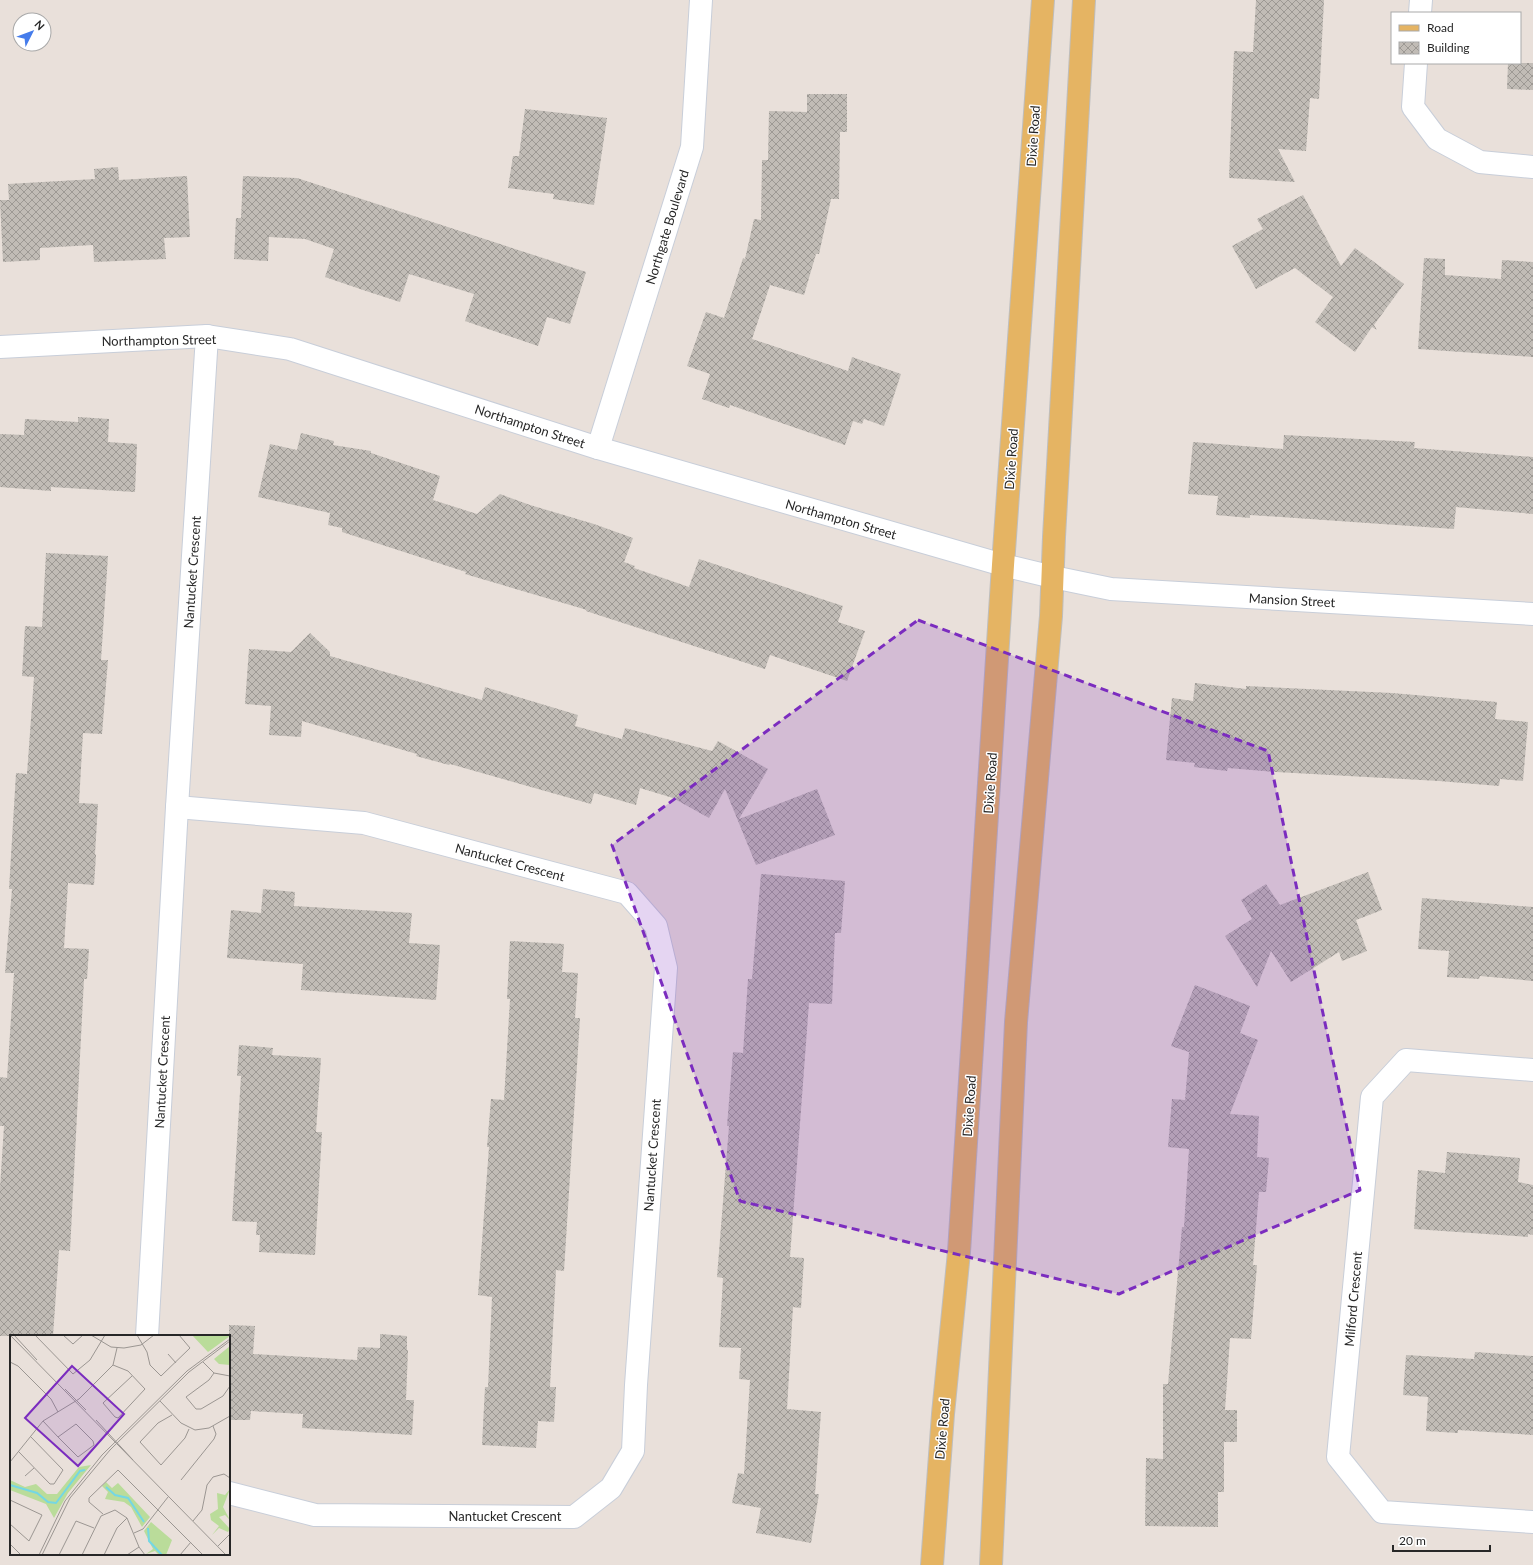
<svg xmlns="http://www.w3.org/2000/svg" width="1533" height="1565" viewBox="0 0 1533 1565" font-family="Lato,sans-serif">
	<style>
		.building { fill: url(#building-cross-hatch) }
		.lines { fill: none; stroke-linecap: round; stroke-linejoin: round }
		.minor-casing { stroke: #c8ced9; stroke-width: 24 }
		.major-casing { stroke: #bebebe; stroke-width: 24 }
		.minor { stroke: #fff; stroke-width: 22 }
		.major { stroke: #e5b463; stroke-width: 22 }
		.marked { fill: #7b2cbf; fill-opacity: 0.2; stroke: #7b2cbf; stroke-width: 3; stroke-dasharray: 8 5; stroke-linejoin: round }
		.labels { text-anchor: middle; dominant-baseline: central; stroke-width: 3; stroke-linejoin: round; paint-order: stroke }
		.street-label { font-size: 13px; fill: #272727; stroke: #fff }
		.inset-river { fill: none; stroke: #74d7e4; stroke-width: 2 }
		.inset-road { fill: none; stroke: #9b9692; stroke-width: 1 }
		.view { fill: #7b2cbf; fill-opacity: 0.15; stroke: #7b2cbf; stroke-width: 2 }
		.inset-edge { fill: none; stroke: #272727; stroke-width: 2 }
	</style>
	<defs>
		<pattern id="building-cross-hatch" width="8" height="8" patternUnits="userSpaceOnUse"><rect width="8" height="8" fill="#c1bcb6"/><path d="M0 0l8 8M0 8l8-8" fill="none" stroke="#9d9994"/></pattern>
	</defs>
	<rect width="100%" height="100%" fill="#e9e0da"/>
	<g class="building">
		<path d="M 1256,0 L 1324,0 L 1319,99 L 1310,98 L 1306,151 L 1278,149 L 1295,182 L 1229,178 L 1234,51 L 1253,52 Z"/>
		<path d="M 1508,63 L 1533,63 L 1533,90 L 1507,89 Z"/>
		<path d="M 807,94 L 847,94 L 847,132 L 840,132 L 839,199 L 831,199 L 819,254 L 816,254 L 804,295 L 770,285 L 752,339 L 848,371 L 852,357 L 901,374 L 884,426 L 864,419 L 862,424 L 853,421 L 845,445 L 730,405 L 729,408 L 702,399 L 710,374 L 687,366 L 706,312 L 724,318 L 743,258 L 745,259 L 754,219 L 761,220 L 762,160 L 768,160 L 769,111 L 807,112 Z"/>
		<path d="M 525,109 L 607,118 L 594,205 L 553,199 L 554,194 L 508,188 L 513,156 L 519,156 Z"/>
		<path d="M 118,167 L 119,180 L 187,176 L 190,237 L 164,238 L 166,259 L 94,262 L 93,245 L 40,248 L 40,260 L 3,262 L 0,200 L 9,200 L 8,184 L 95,179 L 94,169 Z"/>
		<path d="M 243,176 L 297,178 L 586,272 L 570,324 L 547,317 L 538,346 L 465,321 L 474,294 L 409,274 L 400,302 L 366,291 L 325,277 L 334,249 L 305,239 L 269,237 L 268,261 L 234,259 L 236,218 L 241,218 Z"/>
		<path d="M 1303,195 L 1341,266 L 1355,248 L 1404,284 L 1374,325 L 1377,330 L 1372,327 L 1355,352 L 1315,322 L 1333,297 L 1295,268 L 1256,289 L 1232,246 L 1263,229 L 1257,219 Z"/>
		<path d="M 1424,258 L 1445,259 L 1445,275 L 1501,279 L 1502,260 L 1533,262 L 1533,357 L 1418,349 Z"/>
		<path d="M 78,417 L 109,419 L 108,442 L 137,444 L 135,492 L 51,487 L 51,491 L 0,487 L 0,434 L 24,435 L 25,419 L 78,422 Z"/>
		<path d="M 301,433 L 334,441 L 333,445 L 371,451 L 371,453 L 440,476 L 433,500 L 477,514 L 500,494 L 530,505 L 594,524 L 633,538 L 624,562 L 635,566 L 634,568 L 689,587 L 699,559 L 843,606 L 838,622 L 865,631 L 847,681 L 770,655 L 765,669 L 586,611 L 587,610 L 465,574 L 466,572 L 342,532 L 342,528 L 328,525 L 330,513 L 258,497 L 270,444 L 297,450 Z"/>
		<path d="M 1284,435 L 1415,442 L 1414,448 L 1533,457 L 1533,514 L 1456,507 L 1454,529 L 1250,515 L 1250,518 L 1216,515 L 1218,496 L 1188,494 L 1193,442 L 1283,449 Z"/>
		<path d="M 46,553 L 108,556 L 101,660 L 108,660 L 102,734 L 83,733 L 79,803 L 98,804 L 95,854 L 96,855 L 94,885 L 68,883 L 64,948 L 89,949 L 87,979 L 84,979 L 70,1251 L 59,1250 L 53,1336 L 0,1336 L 0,1188 L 4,1126 L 0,1126 L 0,1077 L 7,1078 L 14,973 L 5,973 L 12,889 L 9,889 L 16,773 L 27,774 L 34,677 L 22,676 L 25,626 L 42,627 Z"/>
		<path d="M 310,633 L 330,652 L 330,656 L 482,700 L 485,687 L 578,715 L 575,726 L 622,739 L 625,728 L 712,751 L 718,741 L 768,769 L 739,819 L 817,789 L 835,835 L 756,865 L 725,789 L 709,818 L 673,798 L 640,788 L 636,805 L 594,793 L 591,804 L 450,764 L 449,765 L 416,756 L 417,754 L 302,721 L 301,737 L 269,735 L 271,706 L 245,704 L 249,649 L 291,652 Z"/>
		<path d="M 1195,683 L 1246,689 L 1246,686 L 1392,693 L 1497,702 L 1495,719 L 1528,722 L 1523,781 L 1500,779 L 1499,786 L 1439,781 L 1276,772 L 1228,768 L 1227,771 L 1194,767 L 1195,763 L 1166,760 L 1172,698 L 1193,701 Z"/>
		<path d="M 1368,872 L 1382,910 L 1356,920 L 1367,951 L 1342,961 L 1339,952 L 1291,982 L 1271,951 L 1257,987 L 1225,936 L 1252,919 L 1241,900 L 1266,884 L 1280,905 Z"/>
		<path d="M 761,874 L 845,881 L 841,933 L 835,933 L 832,1004 L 809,1003 L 790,1257 L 804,1258 L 801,1308 L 793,1307 L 787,1409 L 821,1412 L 815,1494 L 819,1494 L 811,1543 L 756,1533 L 761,1508 L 732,1503 L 738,1473 L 744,1474 L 750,1380 L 739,1379 L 741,1348 L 719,1347 L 723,1278 L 717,1277 L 729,1126 L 727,1126 L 733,1052 L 743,1053 L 748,979 L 752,979 Z"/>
		<path d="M 263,889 L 295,892 L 294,906 L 412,913 L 409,943 L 440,945 L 436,1000 L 301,990 L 303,964 L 227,958 L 231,910 L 261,913 Z"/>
		<path d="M 1422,898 L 1533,907 L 1533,981 L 1480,976 L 1479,979 L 1447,977 L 1449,951 L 1418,949 Z"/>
		<path d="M 510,941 L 564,944 L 562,972 L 578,973 L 575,1018 L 580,1018 L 564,1271 L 556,1270 L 550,1387 L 556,1387 L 554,1422 L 538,1421 L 536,1448 L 482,1445 L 485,1387 L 488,1387 L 492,1297 L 478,1295 L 489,1147 L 487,1147 L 491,1099 L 504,1100 L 510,999 L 507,999 Z"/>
		<path d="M 1195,985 L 1250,1006 L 1240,1033 L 1258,1040 L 1230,1114 L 1259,1116 L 1257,1157 L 1269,1158 L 1266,1192 L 1259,1192 L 1253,1265 L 1257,1265 L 1251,1339 L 1230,1338 L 1225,1410 L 1237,1410 L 1237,1442 L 1224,1442 L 1224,1492 L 1218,1492 L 1218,1527 L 1145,1526 L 1146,1458 L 1163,1459 L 1163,1384 L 1168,1384 L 1182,1227 L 1184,1227 L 1189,1149 L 1168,1147 L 1172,1099 L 1185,1100 L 1189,1052 L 1171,1046 Z"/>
		<path d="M 239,1045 L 273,1048 L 272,1055 L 321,1058 L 316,1132 L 322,1132 L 315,1255 L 259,1252 L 260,1235 L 256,1235 L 257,1222 L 232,1221 L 241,1076 L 237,1076 Z"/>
		<path d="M 1447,1152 L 1520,1158 L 1518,1182 L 1533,1185 L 1533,1235 L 1528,1234 L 1528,1237 L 1414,1229 L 1418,1170 L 1445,1173 Z"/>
		<path d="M 229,1325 L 255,1326 L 253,1354 L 357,1360 L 358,1347 L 380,1348 L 380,1334 L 407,1336 L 407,1350 L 408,1350 L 406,1400 L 414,1400 L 412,1435 L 302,1428 L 303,1414 L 251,1411 L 250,1420 L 229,1420 Z"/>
		<path d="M 1475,1352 L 1533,1356 L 1533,1435 L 1458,1430 L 1458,1433 L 1426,1431 L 1428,1397 L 1403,1395 L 1406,1355 L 1474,1359 Z"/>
	</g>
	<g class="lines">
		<defs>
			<g id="minor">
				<path d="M 1420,13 L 1421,0"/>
				<path d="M 1416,63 L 1413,107 L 1437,139 L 1480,162 L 1533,167"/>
				<path d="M 0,347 L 207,336 L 290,349 L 598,448 L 1003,565 L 1053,577 L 1111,589 L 1533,614"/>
				<path d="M 598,448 L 692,147 L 701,0"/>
				<path d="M 177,807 L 364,823 L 627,893 L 656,926 L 666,968 L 636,1385 L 633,1451 L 611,1488 L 574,1517 L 315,1515 L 229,1493"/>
				<path d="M 1533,1070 L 1406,1060 L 1372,1097 L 1338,1457 L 1382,1512 L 1533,1522"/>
				<path d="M 147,1336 L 177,807 L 207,336"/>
			</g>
			<g id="major">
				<path d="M 932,1565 L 943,1414 L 959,1252 L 1003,565 L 1043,0"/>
				<path d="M 991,1565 L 1016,1022 L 1051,616 L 1054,537 L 1084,0"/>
			</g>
		</defs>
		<use href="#minor" class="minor-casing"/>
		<use href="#major" class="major-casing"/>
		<use href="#minor" class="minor"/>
		<use href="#major" class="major"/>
	</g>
	<path class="marked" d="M 918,620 L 1268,751 L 1360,1190 L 1119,1294 L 740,1201 L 612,845 Z"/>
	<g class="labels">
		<g class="street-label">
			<text transform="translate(1033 136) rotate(-86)">Dixie Road</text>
			<text transform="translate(667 227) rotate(-73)">Northgate Boulevard</text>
			<text transform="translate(159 340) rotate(-1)">Northampton Street</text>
			<text transform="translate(530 426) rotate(18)">Northampton Street</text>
			<text transform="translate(1011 459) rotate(-86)">Dixie Road</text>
			<text transform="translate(841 519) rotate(16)">Northampton Street</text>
			<text transform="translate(192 572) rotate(-86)">Nantucket Crescent</text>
			<text transform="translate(1292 600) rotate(3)">Mansion Street</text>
			<text transform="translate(990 783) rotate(-86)">Dixie Road</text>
			<text transform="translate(510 862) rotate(15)">Nantucket Crescent</text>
			<text transform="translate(162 1072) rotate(-87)">Nantucket Crescent</text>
			<text transform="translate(969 1106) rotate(-86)">Dixie Road</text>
			<text transform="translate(652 1155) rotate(-86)">Nantucket Crescent</text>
			<text transform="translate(1353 1299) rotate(-85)">Milford Crescent</text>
			<text transform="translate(942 1429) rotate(-85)">Dixie Road</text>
			<text x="505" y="1516">Nantucket Crescent</text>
		</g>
	</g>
	<g transform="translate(10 1335)">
		<rect width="220" height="220" fill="#e9e0da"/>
		<path d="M 182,0 L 220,0 L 220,1 L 198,17 ZM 220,11 L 220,30 L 209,29 L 204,24 ZM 81,130 L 58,158 L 44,183 L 36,169 L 0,155 L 0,145 L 15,152 L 26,149 L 37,159 L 47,159 L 69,132 ZM 96,147 L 102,153 L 108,148 L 140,182 L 132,192 L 121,172 L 114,167 L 95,164 L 98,157 L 92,151 ZM 220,154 L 213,172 L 220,185 L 215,180 L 209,182 L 220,194 L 218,197 L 209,193 L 202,200 L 209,191 L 201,185 L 200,179 L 208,174 L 207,158 L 215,160 ZM 141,187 L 162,205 L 156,220 L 149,220 L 145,216 L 136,219 L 143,214 L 134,196 Z" fill="#badc9a"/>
		<path class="inset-river" d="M 0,150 L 27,158 L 38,167 L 46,168 L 70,136 L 75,135M 96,152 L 105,160 L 118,163 L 134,187M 138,193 L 139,206 L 152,220"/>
		<path class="inset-road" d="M 0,0 L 216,220M 4,0 L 27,25M 25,0 L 63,39 L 80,25 L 95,0M 53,0 L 63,9 L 73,0M 81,0 L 101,12 L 114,13 L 131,10 L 144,0M 127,0 L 137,17 L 140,30 L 151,41 L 180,13 L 169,0M 158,19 L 166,28M 0,27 L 8,31 L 41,64 L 48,77M 193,27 L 204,38 L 220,41M 103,30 L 118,36 L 135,54 L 108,83 L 105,82 L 93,68 L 122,41M 204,38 L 199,45 L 176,62 L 186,74 L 191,74 L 213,61 L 220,51M 55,54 L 76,75M 150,66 L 171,88 L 185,95 L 199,93 L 220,81M 162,80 L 148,88 L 130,107 L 151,130 L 175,103 L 179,94M 86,85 L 123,125M 33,86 L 48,102 L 68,122 L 84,110 L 83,106 L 66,89 L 48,102M 9,117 L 40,149 L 44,149 L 53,135 L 20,101M 0,127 L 33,86 L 69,64 L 103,30 L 107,13M 15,141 L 24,133M 171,145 L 204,104 L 206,99 L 203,91M 0,165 L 32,180 L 19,206 L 0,189M 93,179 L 79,167 L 79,163 L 108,135 L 193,220M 183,186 L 192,175 L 197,150 L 203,142 L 214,139 L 220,143M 124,198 L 133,194 L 158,162M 0,209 L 11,220M 208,211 L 220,199M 29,220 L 55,166 L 92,120 L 177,36 L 220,4M 32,220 L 60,163 L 100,115 L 179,37 L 220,6M 49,220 L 66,186 L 84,193M 72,220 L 91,181 L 105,175 L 117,183 L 129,212 L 135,220M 94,220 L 107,193 L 117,183M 117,220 L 129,212M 170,220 L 181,207"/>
		<path class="view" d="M 62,31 L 114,79 L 68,131 L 15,83 Z"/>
		<rect width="220" height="220" class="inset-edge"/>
	</g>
	<rect x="1391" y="12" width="130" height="52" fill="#ffffff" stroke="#a9a9a9"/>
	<rect x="1399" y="25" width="20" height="6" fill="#e5b463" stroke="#a9a9a9"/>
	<text x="1427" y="32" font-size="12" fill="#272727">Road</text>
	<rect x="1399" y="42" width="20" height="12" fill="url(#building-cross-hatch)" stroke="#a9a9a9"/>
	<text x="1427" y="52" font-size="12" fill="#272727">Building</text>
	<g transform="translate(32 32) rotate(48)"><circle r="19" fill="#ffffff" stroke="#a9a9a9"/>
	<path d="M0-3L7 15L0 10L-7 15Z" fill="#457ceb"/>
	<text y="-6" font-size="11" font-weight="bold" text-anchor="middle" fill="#272727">N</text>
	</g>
	<path d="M1393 1545v6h97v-6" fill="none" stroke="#272727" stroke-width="2"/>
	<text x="1399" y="1545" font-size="12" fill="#272727" stroke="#ffffff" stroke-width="3" paint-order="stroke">20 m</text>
</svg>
